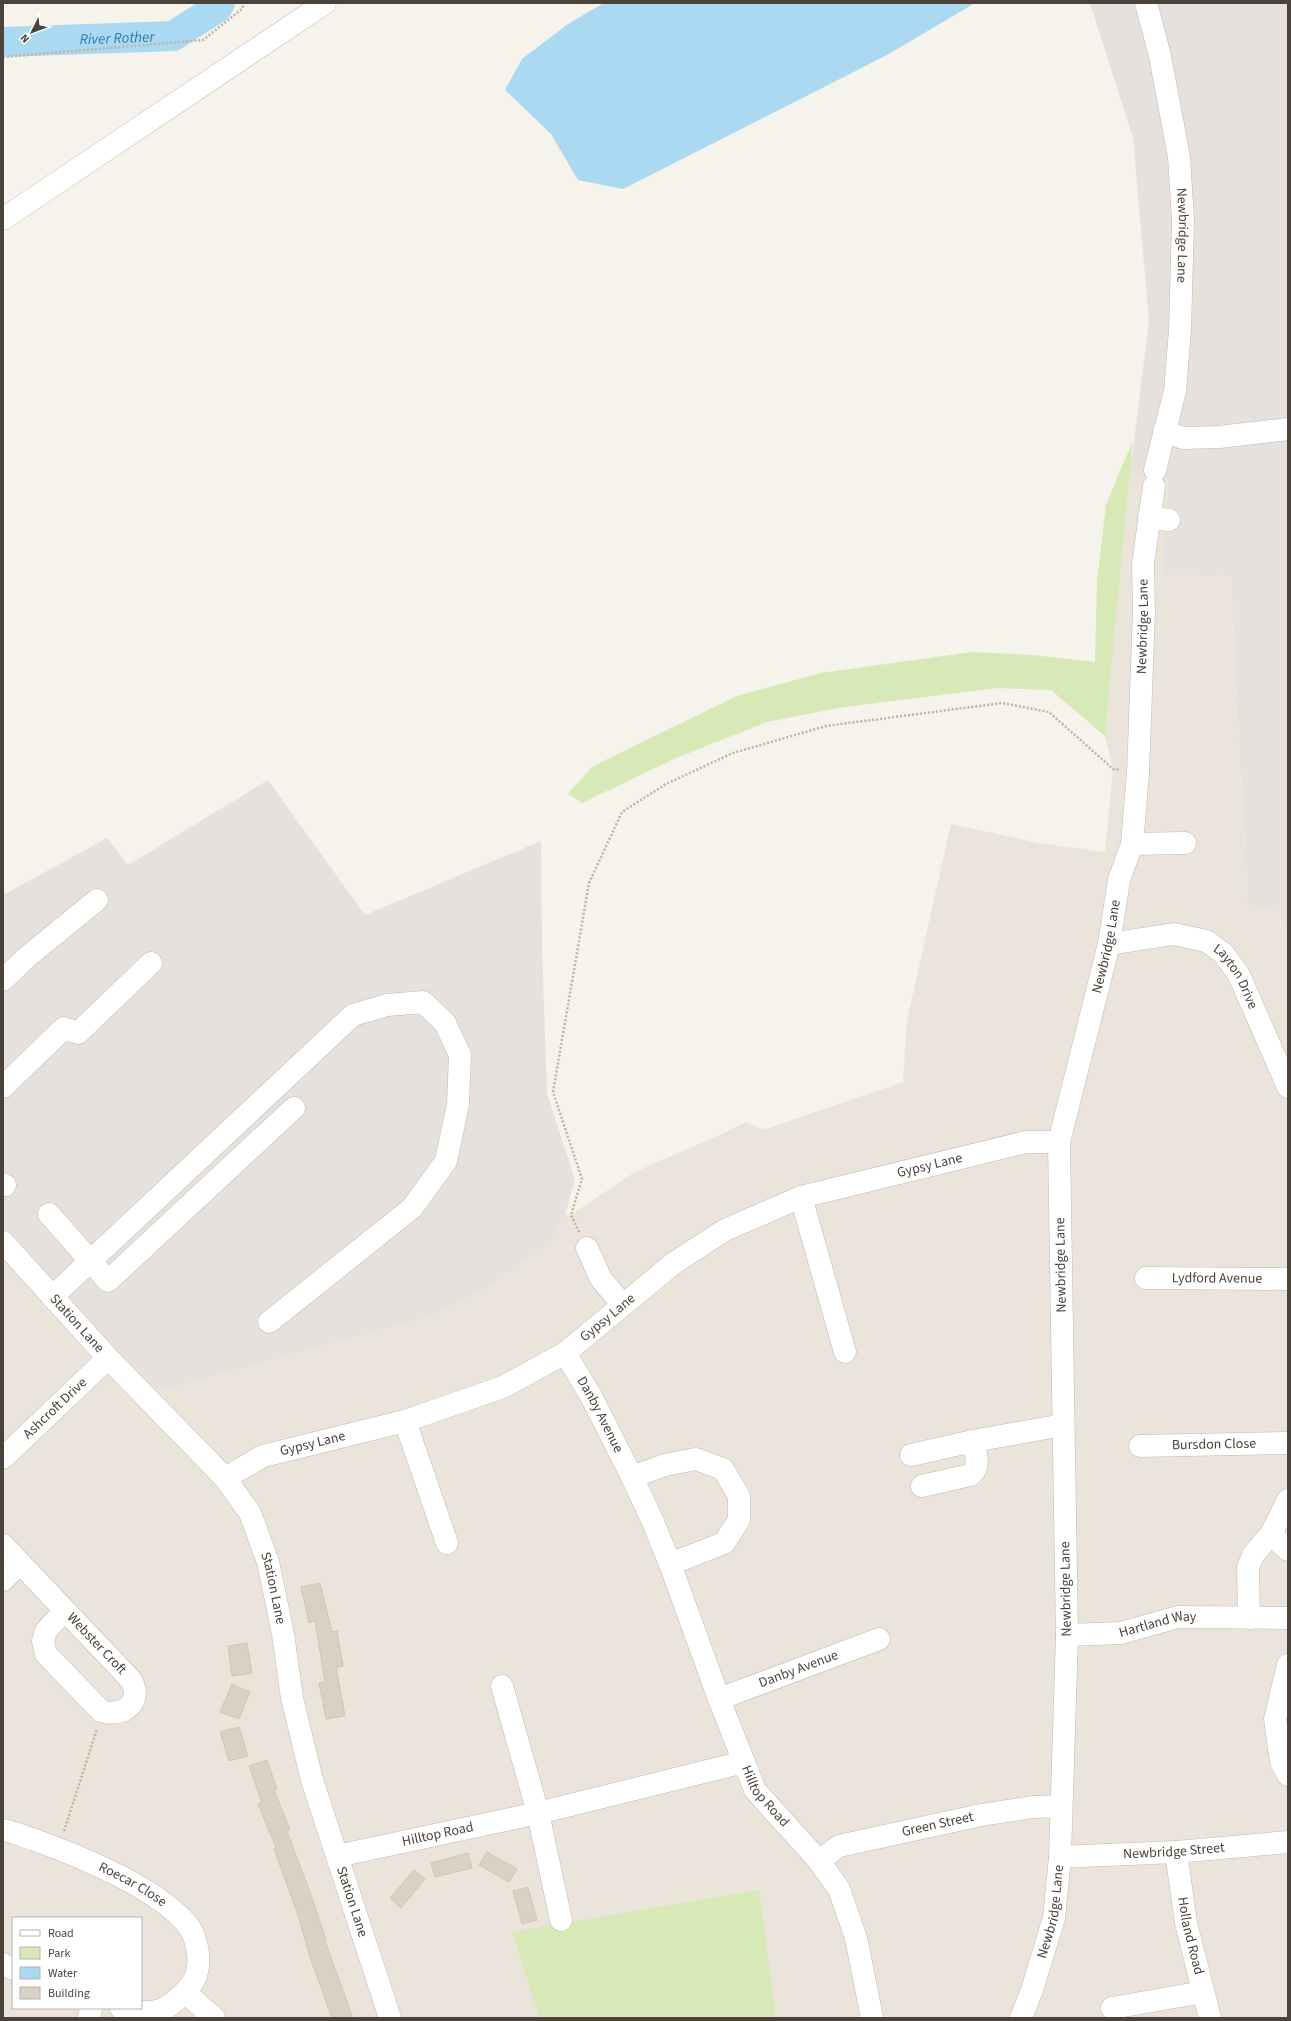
<svg xmlns="http://www.w3.org/2000/svg" width="1291" height="2021" viewBox="0 0 1291 2021" font-family="'Source Sans 3',sans-serif">
	<style>
		.residential { fill: #eae4da; fill-rule: evenodd }
		.industrial { fill: #e6e1dd }
		.green { fill: #d6e9b6 }
		.water { fill: #aad9f1 }
		.lines { fill: none; stroke-linecap: round; stroke-linejoin: round }
		.river { stroke: #aad9f1; stroke-width: 30 }
		.building { fill: #dbd0c4; stroke: #d3c5b4 }
		.minor-casing { stroke: #c2b9ae; stroke-width: 23 }
		.path { stroke: #c3b49f; stroke-width: 2.5; stroke-dasharray: 2 2; stroke-linecap: butt }
		.minor { stroke: #fff; stroke-width: 22 }
		.labels { text-anchor: middle; dominant-baseline: central; stroke-width: 3.5; stroke-linejoin: round; paint-order: stroke }
		.street-label { font-size: 14px; fill: #4b4339; stroke: #fff }
		.water-label { font-size: 15px; font-style: italic; fill: #2e7da7; stroke: #fff }
	</style>
	<rect width="100%" height="100%" fill="#f6f2ec"/>
	<path class="residential" d="M 1130,473 L 1168,481 L 1163,573 L 1231,576 L 1240,762 L 1245,813 L 1247,905 L 1278,911 L 1288,931 L 1288,2018 L 3,2018 L 3,1233 L 437,1314 L 483,1291 L 552,1240 L 565,1215 L 571,1215 L 635,1172 L 720,1135 L 746,1122 L 763,1130 L 903,1082 L 907,1021 L 951,824 L 1039,843 L 1105,852 L 1113,769 L 1105,736 ZM 13,1918 L 141,1918 L 141,2008 L 13,2008 Z"/>
	<g class="industrial">
		<path d="M 1090,3 L 1288,3 L 1288,931 L 1278,911 L 1247,905 L 1245,813 L 1240,762 L 1231,576 L 1163,574 L 1168,481 L 1130,473 L 1149,321 L 1133,138 Z"/>
		<path d="M 268,780 L 365,915 L 541,841 L 542,946 L 547,1093 L 575,1180 L 565,1215 L 552,1240 L 483,1291 L 437,1314 L 150,1393 L 3,1233 L 3,895 L 107,838 L 128,865 Z"/>
	</g>
	<g class="green">
		<path d="M 1133,440 L 1105,736 L 1051,690 L 998,688 L 844,707 L 767,722 L 676,758 L 582,803 L 568,794 L 593,766 L 737,696 L 821,673 L 972,652 L 1032,655 L 1095,662 L 1097,582 L 1106,505 Z"/>
		<path d="M 759,1890 L 776,2018 L 540,2018 L 512,1932 Z"/>
	</g>
	<path class="water" d="M 604,3 L 975,3 L 887,55 L 623,189 L 578,180 L 551,134 L 505,90 L 522,59 L 568,24 Z"/>
	<g class="lines">
		<path class="river" id="s1" d="M 3,42 L 173,36 L 217,8 L 220,3"/>
	</g>
	<g class="building">
		<path d="M 320,1583 L 332,1632 L 337,1631 L 343,1666 L 336,1667 L 345,1716 L 326,1719 L 319,1683 L 325,1682 L 315,1621 L 309,1623 L 301,1587 Z"/>
		<path d="M 247,1643 L 252,1673 L 232,1676 L 228,1646 Z"/>
		<path d="M 232,1684 L 250,1692 L 239,1719 L 220,1712 Z"/>
		<path d="M 239,1727 L 248,1756 L 229,1761 L 220,1732 Z"/>
		<path d="M 267,1760 L 277,1789 L 274,1790 L 290,1830 L 287,1831 L 311,1895 L 326,1940 L 325,1941 L 353,2018 L 332,2018 L 310,1957 L 297,1912 L 274,1849 L 276,1848 L 258,1804 L 262,1803 L 249,1766 Z"/>
		<path d="M 487,1852 L 517,1869 L 509,1882 L 479,1865 Z"/>
		<path d="M 468,1853 L 472,1868 L 435,1877 L 431,1863 Z"/>
		<path d="M 414,1870 L 425,1879 L 401,1908 L 390,1898 Z"/>
		<path d="M 528,1887 L 537,1920 L 522,1924 L 513,1891 Z"/>
	</g>
	<g class="lines">
		<defs>
			<g id="minor">
				<path id="s2" d="M 1146,3 L 1160,56 L 1179,157 L 1183,220 L 1180,330 L 1175,391 L 1155,470"/>
				<path d="M 3,219 L 325,3"/>
				<path d="M 1164,431 L 1183,438 L 1219,437 L 1288,429"/>
				<path d="M 1149,517 L 1169,520"/>
				<path d="M 1132,844 L 1185,843"/>
				<path id="s3" d="M 1109,944 L 1174,934 L 1206,941 L 1223,953 L 1239,975 L 1288,1087"/>
				<path d="M 3,980 L 27,957 L 97,900"/>
				<path d="M 3,1087 L 64,1028 L 78,1033 L 151,963"/>
				<path d="M 3,1184 L 5,1185"/>
				<path d="M 801,1197 L 845,1352"/>
				<path d="M 49,1214 L 108,1281 L 294,1108"/>
				<path id="s4" d="M 3,1242 L 108,1358 L 225,1478 L 250,1513 L 268,1562 L 283,1634 L 292,1698 L 312,1780 L 390,2018"/>
				<path d="M 587,1248 L 601,1279 L 623,1305"/>
				<path id="s5" d="M 1146,1278 L 1288,1279"/>
				<path d="M 52,1297 L 353,1015 L 387,1005 L 423,1002 L 445,1023 L 460,1055 L 458,1104 L 446,1161 L 412,1208 L 269,1322"/>
				<path id="s6" d="M 565,1353 L 591,1396 L 632,1477 L 653,1522 L 670,1564 L 719,1699 L 755,1790 L 819,1861 L 839,1889 L 856,1938 L 872,2018"/>
				<path d="M 405,1421 L 447,1543"/>
				<path id="s7" d="M 1140,1446 L 1288,1443"/>
				<path d="M 911,1455 L 973,1441"/>
				<path id="s8" d="M 3,1458 L 108,1358"/>
				<path d="M 632,1477 L 665,1465 L 696,1459 L 723,1469 L 739,1496 L 739,1520 L 724,1543 L 670,1564"/>
				<path id="s9" d="M 225,1478 L 263,1456 L 405,1421 L 503,1387 L 565,1353 L 674,1263 L 725,1230 L 801,1197 L 1026,1142 L 1059,1142"/>
				<path d="M 922,1486 L 970,1475 C 982,1467 975,1453 973,1441 L 1063,1425"/>
				<path d="M 1271,1534 L 1288,1550"/>
				<path id="s10" d="M 3,1545 L 132,1681 C 133,1684 135,1689 135,1693 C 134,1712 114,1715 101,1711 L 46,1654 L 43,1641 L 46,1631 L 64,1611"/>
				<path d="M 3,1580 L 20,1563"/>
				<path d="M 1249,1618 L 1248,1568 L 1253,1555 L 1271,1534 L 1288,1500"/>
				<path id="s11" d="M 1067,1635 L 1121,1633 L 1178,1617 L 1288,1618"/>
				<path d="M 1288,1665 L 1275,1719 L 1281,1762 L 1288,1775"/>
				<path d="M 502,1686 L 538,1813 L 561,1920"/>
				<path id="s12" d="M 719,1699 L 879,1639"/>
				<path id="s13" d="M 3,1830 C 14,1832 25,1837 35,1840 C 79,1856 155,1887 186,1923 C 196,1934 201,1957 197,1972 C 195,1985 173,2006 160,2010 C 149,2014 132,2011 121,2008"/>
				<path id="s14" d="M 1176,1852 L 1186,1923 L 1210,2018"/>
				<path id="s15" d="M 337,1856 L 538,1813 L 744,1762"/>
				<path id="s16" d="M 1060,1857 L 1176,1852 L 1288,1842"/>
				<path id="s17" d="M 819,1861 L 839,1846 L 981,1815 L 1033,1807 L 1061,1806"/>
				<path d="M 3,1964 L 13,1969"/>
				<path d="M 185,1992 L 214,2018"/>
				<path d="M 1112,2008 L 1203,1992"/>
				<path d="M 89,2018 L 91,2008"/>
				<path id="s18" d="M 1021,2018 L 1032,1990 L 1054,1918 L 1060,1857 L 1067,1635 L 1059,1142 L 1109,944 L 1119,880 L 1132,844 L 1138,773 L 1144,611 L 1143,564 L 1154,486"/>
			</g>
		</defs>
		<use href="#minor" class="minor-casing"/>
		<g class="path">
			<path d="M 3,57 L 203,40 L 242,9 L 244,3"/>
			<path d="M 579,1232 L 571,1215 L 582,1179 L 553,1092 L 589,883 L 622,812 L 666,784 L 733,753 L 826,726 L 1002,703 L 1049,712 L 1113,769 L 1120,770"/>
			<path d="M 64,1831 L 97,1729"/>
		</g>
		<use href="#minor" class="minor"/>
	</g>
	<g class="labels">
		<g class="street-label">
			<text stroke="none"><textPath href="#s2" startOffset="236">Newbridge Lane</textPath></text>
			<text stroke="none"><textPath href="#s18" startOffset="1407">Newbridge Lane</textPath></text>
			<text stroke="none"><textPath href="#s18" startOffset="1083">Newbridge Lane</textPath></text>
			<text stroke="none"><textPath href="#s3" startOffset="146">Layton Drive</textPath></text>
			<text stroke="none"><textPath href="#s9" startOffset="782">Gypsy Lane</textPath></text>
			<text transform="translate(1061 1265) rotate(-91)">Newbridge Lane</text>
			<text stroke="none"><textPath href="#s5" startOffset="71">Lydford Avenue</textPath></text>
			<text stroke="none"><textPath href="#s9" startOffset="420">Gypsy Lane</textPath></text>
			<text stroke="none"><textPath href="#s4" startOffset="110">Station Lane</textPath></text>
			<text stroke="none"><textPath href="#s8" startOffset="72">Ashcroft Drive</textPath></text>
			<text stroke="none"><textPath href="#s6" startOffset="71">Danby Avenue</textPath></text>
			<text stroke="none"><textPath href="#s9" startOffset="95">Gypsy Lane</textPath></text>
			<text stroke="none"><textPath href="#s7" startOffset="74">Bursdon Close</textPath></text>
			<text stroke="none"><textPath href="#s4" startOffset="446">Station Lane</textPath></text>
			<text transform="translate(1066 1589) rotate(-91)">Newbridge Lane</text>
			<text stroke="none"><textPath href="#s11" startOffset="92">Hartland Way</textPath></text>
			<text stroke="none"><textPath href="#s10" startOffset="136">Webster Croft</textPath></text>
			<text stroke="none"><textPath href="#s12" startOffset="85">Danby Avenue</textPath></text>
			<text stroke="none"><textPath href="#s6" startOffset="488">Hilltop Road</textPath></text>
			<text stroke="none"><textPath href="#s17" startOffset="126">Green Street</textPath></text>
			<text stroke="none"><textPath href="#s15" startOffset="103">Hilltop Road</textPath></text>
			<text stroke="none"><textPath href="#s16" startOffset="114">Newbridge Street</textPath></text>
			<text stroke="none"><textPath href="#s13" startOffset="141">Roecar Close</textPath></text>
			<text stroke="none"><textPath href="#s4" startOffset="770">Station Lane</textPath></text>
			<text stroke="none"><textPath href="#s18" startOffset="111">Newbridge Lane</textPath></text>
			<text stroke="none"><textPath href="#s14" startOffset="85">Holland Road</textPath></text>
		</g>
		<g class="water-label">
			<text stroke="none"><textPath href="#s1" startOffset="114">River Rother</textPath></text>
		</g>
	</g>
	<rect width="1291" height="2021" fill="none" stroke="#4b4339" stroke-width="8"/>
	<rect x="12" y="1917" width="130" height="92" fill="#ffffff" stroke="#b7b4b0"/>
	<rect x="20" y="1930" width="20" height="6" fill="#ffffff" stroke="#b7b4b0"/>
	<text x="48" y="1937" font-size="12" fill="#4b4339">Road</text>
	<rect x="20" y="1947" width="20" height="12" fill="#d6e9b6" stroke="#b7b4b0"/>
	<text x="48" y="1957" font-size="12" fill="#4b4339">Park</text>
	<rect x="20" y="1967" width="20" height="12" fill="#aad9f1" stroke="#b7b4b0"/>
	<text x="48" y="1977" font-size="12" fill="#4b4339">Water</text>
	<rect x="20" y="1987" width="20" height="12" fill="#dbd0c4" stroke="#b7b4b0"/>
	<text x="48" y="1997" font-size="12" fill="#4b4339">Building</text>
	<g transform="translate(32 32) rotate(228)" stroke="#ffffff" stroke-width="3" paint-order="stroke">
	<path d="M0-3L7 15L0 10L-7 15Z" fill="#4b4339"/>
	<text y="-6" font-size="11" font-weight="bold" text-anchor="middle" fill="#4b4339">N</text>
	</g>
</svg>
